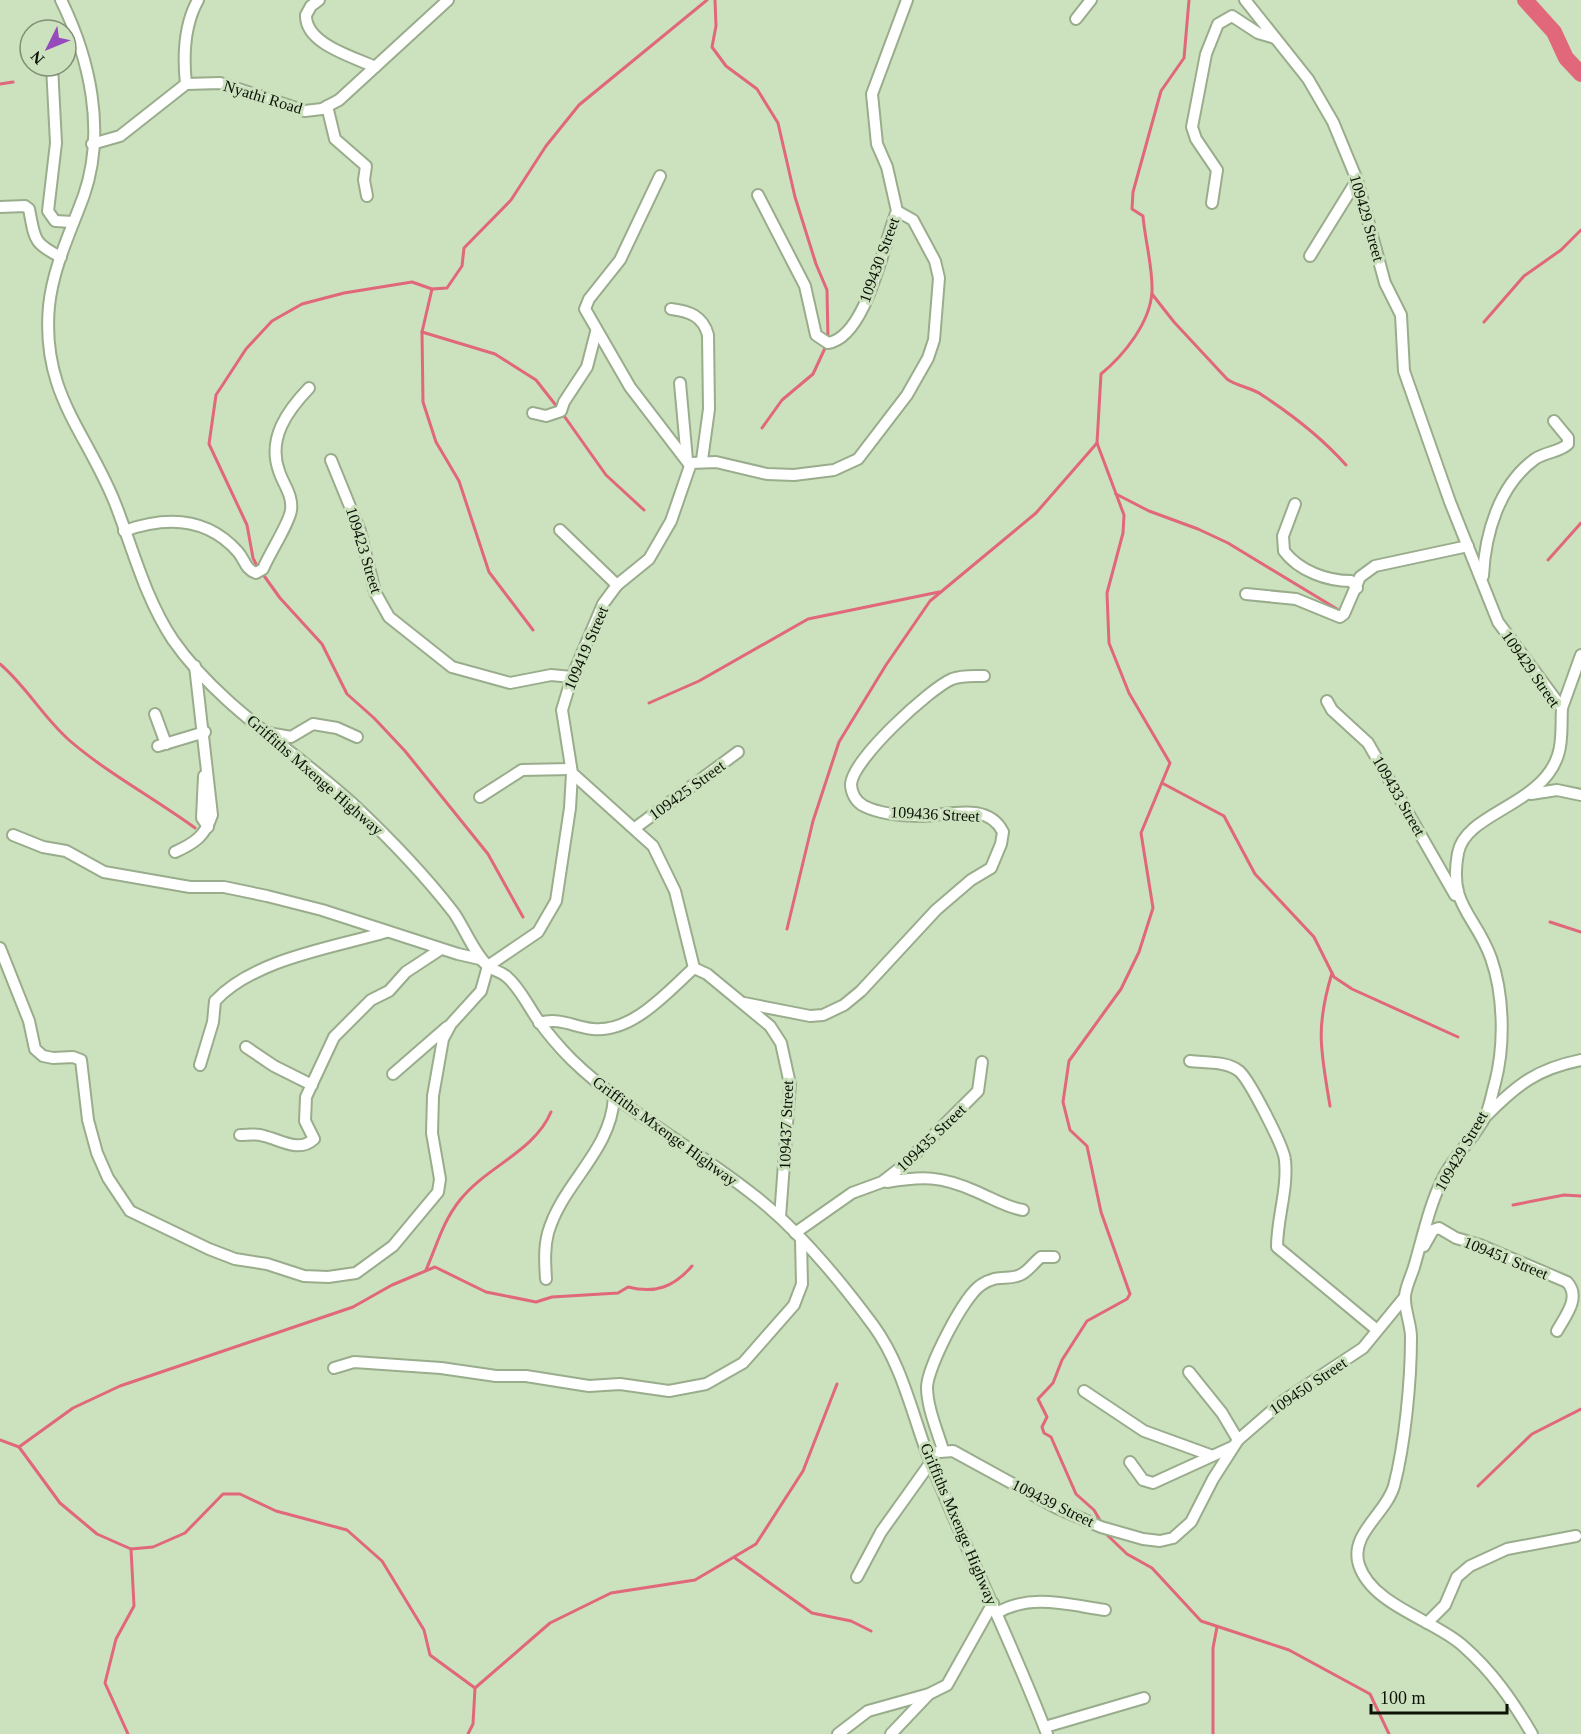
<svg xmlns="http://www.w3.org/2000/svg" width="1581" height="1734" viewBox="0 0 1581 1734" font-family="Georgia,serif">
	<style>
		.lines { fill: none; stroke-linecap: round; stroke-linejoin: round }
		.stream { stroke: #e1677a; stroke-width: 3 }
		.river { stroke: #e1677a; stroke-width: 16 }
		.minor-casing { stroke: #99ad8c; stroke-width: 14 }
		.minor { stroke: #fff; stroke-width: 10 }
		.labels { text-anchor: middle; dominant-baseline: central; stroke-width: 6; stroke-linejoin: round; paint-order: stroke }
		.street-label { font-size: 16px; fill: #0b1206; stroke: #cce1be }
	</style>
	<rect width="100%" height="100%" fill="#cce1be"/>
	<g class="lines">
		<g class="stream">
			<path d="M 715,0 L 716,26 L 712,47 L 726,66 L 757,89 L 778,123 L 795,197 L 816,264 L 827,290 L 828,340"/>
			<path d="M 0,84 L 13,82"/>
			<path d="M 432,289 L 422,332 L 423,402 L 436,442 L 459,481 L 489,572 L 533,630"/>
			<path d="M 1152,294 L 1174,322 L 1227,379 C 1238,387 1251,387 1262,395 C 1291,414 1323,439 1346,465"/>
			<path d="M 1484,322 L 1524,276 L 1561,250 L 1581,230"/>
			<path d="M 422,332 L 495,354 L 536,380 L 558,408"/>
			<path d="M 562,413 L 606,475 L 644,510"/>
			<path d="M 762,428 L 782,400 L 813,374 L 826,346"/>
			<path d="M 1116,494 L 1149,511 L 1198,529 L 1228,543 L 1337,609"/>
			<path d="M 1548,560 L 1581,523"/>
			<path d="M 258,568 L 253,558 L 247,525 L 209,444 L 216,395 L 246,349 L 272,321 L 302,304 L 344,293 L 412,282 L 432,289 L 447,288 L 462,266 L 464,248 L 511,200 L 546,146 L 579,105 L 707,0"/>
			<path d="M 262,573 L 280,598 L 322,644 L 347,694 L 374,718 L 405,751 L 488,854 L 523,917"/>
			<path d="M 0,664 C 26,686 43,717 69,740 C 107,773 154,798 195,828"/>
			<path d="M 649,703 L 699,681 L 808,619 L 939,592"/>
			<path d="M 1162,783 L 1224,816 L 1255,874 L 1314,937 L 1334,977 L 1352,989 L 1458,1037"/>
			<path d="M 1550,922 L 1581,932"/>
			<path d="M 787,929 L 813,821 L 839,742 L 886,665 L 930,601 L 1036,513 L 1097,443"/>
			<path d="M 1330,1106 C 1321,1051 1315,1029 1332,973"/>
			<path d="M 1513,1205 L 1564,1195 L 1581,1196"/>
			<path d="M 426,1270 C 437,1245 443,1221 460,1200 C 487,1166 534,1152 551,1112"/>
			<path d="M 0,1440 L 19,1447 L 60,1503 L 97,1534 L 131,1549 L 153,1547 L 185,1533 L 223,1494 L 240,1494 L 276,1511 L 347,1530 L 382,1561 L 424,1630 L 430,1655 L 475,1688 L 473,1724 L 468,1734"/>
			<path d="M 19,1447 L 73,1408 L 120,1386 L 353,1307 L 392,1285 L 435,1267 L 486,1292 L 536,1302 L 552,1297 L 618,1293 L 628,1287 C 655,1294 674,1287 692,1266"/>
			<path d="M 1478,1486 L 1532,1434 L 1581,1409"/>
			<path d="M 1101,1522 L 1094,1510 L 1076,1494 L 1051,1437 L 1044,1433 L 1042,1427 L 1047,1417 L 1038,1399 L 1053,1383 L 1062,1360 L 1087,1321 L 1127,1299 L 1130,1294 L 1101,1212 L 1087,1146 L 1070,1130 L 1063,1102 L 1069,1061 L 1121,989 L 1139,952 L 1153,908 L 1141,833 L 1170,763 L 1129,693 L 1109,643 L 1107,593 L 1123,533 L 1124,515 L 1097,443 L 1101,374 C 1124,355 1150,323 1152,292 C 1153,267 1145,241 1143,216 L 1132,209 L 1133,192 L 1161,91 L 1184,58 L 1189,0"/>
			<path d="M 1103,1531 L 1127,1554 L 1152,1568 L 1201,1621 L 1289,1650 L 1370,1694 L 1389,1734"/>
			<path d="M 735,1558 L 812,1613 L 851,1621 L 871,1631"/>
			<path d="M 475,1688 L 550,1623 L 611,1593 L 695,1580 L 756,1544 L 803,1471 L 837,1384"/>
			<path d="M 128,1734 L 105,1683 L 116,1639 L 134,1606 L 131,1549"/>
			<path d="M 1213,1734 L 1213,1648 L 1217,1627"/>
		</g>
		<path class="river" d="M 1525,0 L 1554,32 L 1566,58 L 1581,74"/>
		<defs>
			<g id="minor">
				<path d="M 61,0 C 90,59 106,131 84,195 C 71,231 53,267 49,306 C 41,393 86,431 115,503 C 133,549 145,598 173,640 C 219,706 294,750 353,804 C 388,837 424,874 454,913 C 465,929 474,953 488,966 C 494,971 502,972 507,977 C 520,988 528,1006 538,1020 C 548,1034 560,1048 572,1060 C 626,1112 692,1147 751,1193 C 796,1227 839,1279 873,1325 C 903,1366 912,1415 930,1461 C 967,1553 1012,1642 1047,1734"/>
				<path d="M 319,0 L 311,6 L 306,15 C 305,44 354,57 375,67"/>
				<path d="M 1245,0 L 1308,79 L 1333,122 L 1357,180 L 1385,283 L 1401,315 L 1404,371 L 1450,502 L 1498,622 L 1562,708 C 1561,723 1563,741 1558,755 C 1542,806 1466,812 1458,853 C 1448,906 1475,914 1491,958 C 1504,995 1505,1045 1495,1083 C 1492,1093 1490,1107 1485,1117 C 1474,1138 1455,1155 1444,1176 C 1429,1205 1423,1237 1414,1267 C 1411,1277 1406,1286 1405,1296 C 1404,1309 1411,1324 1411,1337 C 1411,1381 1405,1444 1394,1486 C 1386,1514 1349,1534 1359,1565 C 1372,1605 1434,1620 1462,1645 C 1492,1671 1512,1700 1532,1734"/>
				<path d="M 1076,19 L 1091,0"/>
				<path d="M 52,66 L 56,143 L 48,211 L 55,221 L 73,222"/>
				<path d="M 186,84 C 183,56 184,25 198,0"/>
				<path d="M 327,106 L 335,139 L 366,166 L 364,180 L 367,196"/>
				<path d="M 92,144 L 120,136 L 186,84 L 220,83 L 305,111 L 322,109 L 339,100 L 448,0"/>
				<path d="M 660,176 L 620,260 L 589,299 L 585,309 L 630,387 L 689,464"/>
				<path d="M 758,195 L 805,286 L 816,335 L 828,343 C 867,337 884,241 897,211"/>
				<path d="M 1212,203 L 1217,170 L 1196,139 L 1192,127 L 1206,54 L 1218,24 L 1232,16 L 1258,33 L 1275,38"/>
				<path d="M 0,207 L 25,206 L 29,209 C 35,238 32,243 61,257"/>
				<path d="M 1310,256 L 1357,180"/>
				<path d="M 671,309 C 689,311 703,316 708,335 L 709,409 L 702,460"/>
				<path d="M 680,383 L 687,460"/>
				<path d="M 533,413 L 546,416 L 561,411 L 564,402 L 587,367 L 596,332"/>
				<path d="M 331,460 L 360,531 L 375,592 L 389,617 L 452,667 L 510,683 L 551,675 L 572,677"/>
				<path d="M 1295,504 L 1283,536 L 1284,551 C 1299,571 1327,581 1351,581 L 1357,588"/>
				<path d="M 560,530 L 617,585"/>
				<path d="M 124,531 C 166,516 207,517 238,552 C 245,560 245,569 256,573 L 263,569 C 269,554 290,522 291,510 C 293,495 283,484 279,471 C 267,438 288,410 309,388"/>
				<path d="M 1483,576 C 1485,534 1499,485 1535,459 C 1545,452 1560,452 1568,444 L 1568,438 L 1554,421"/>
				<path d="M 1246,594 L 1296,599 L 1340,617 L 1344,614 L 1360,577 L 1375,566 L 1468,546"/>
				<path d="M 1327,701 L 1332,710 L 1368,743 L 1455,895"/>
				<path d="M 1562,708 L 1581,655"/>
				<path d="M 155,714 L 166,744"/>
				<path d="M 268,733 L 291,737 L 313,724 L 337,728 L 357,737"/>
				<path d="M 158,746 L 205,732"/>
				<path d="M 204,776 L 202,818 L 208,827"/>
				<path d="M 1531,794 L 1557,790 L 1581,795"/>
				<path d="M 480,797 L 522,770 L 571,769"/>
				<path d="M 635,828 L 738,752"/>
				<path d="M 13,835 L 43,847 L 66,851 L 104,872 L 190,887 L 224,887 L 267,896 L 322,910 L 458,954 L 480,959 L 486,964"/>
				<path d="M 175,852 C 195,843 205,836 212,815 L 195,666"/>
				<path d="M 0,948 L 29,1021 L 35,1049 L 43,1056 L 53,1058 L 73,1057 L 81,1060 L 88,1120 L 97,1153 L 108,1178 L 130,1211 L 209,1249 L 235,1259 L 267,1264 L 304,1276 L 328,1277 L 356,1273 L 393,1246 L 438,1192 L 440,1179 L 432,1133 L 433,1096 L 443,1039 L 451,1024 L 481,991 L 488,966 L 538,932 L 556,901 L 570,808 L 572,773"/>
				<path d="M 744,1003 L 810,1016 L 823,1015 L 844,1005 L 861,991 L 936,910 L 971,880 L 991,868 L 1001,844 L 1003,832 C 988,802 950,815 923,816 C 906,816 880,814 864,806 C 856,802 851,793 851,784 C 853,759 929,689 952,679 C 962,675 973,676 984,676"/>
				<path d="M 539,1023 C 561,1017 573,1027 593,1029 C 633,1033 668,991 694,968"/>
				<path d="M 246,1047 L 274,1066 L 312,1085"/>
				<path d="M 1190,1061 C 1205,1063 1227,1061 1239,1071 C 1249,1079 1284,1147 1285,1160 C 1288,1190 1277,1218 1277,1247 L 1377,1330"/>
				<path d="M 200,1065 L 213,1022 L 215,1001 C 254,959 332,948 386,932"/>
				<path d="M 393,1074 L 447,1027"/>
				<path d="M 1487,1115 C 1518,1084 1537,1069 1581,1060"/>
				<path d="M 240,1135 C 248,1135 256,1133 264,1136 C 281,1140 299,1153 314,1139 L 305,1121 L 306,1097 L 334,1037 L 371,1000 L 389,991 L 406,972 L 441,949"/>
				<path d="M 887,1182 C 923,1176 941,1176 975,1191 C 992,1198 1005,1207 1023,1210"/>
				<path d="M 780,1217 L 790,1084 L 781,1043 L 770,1026 L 707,974 L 694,968 L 675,891 L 653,846 L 572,773 L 562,710 L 572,677 L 603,604 L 617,585 L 649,559 L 671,521 L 691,463 L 716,462 L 767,474 L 794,475 L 834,470 L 858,459 L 907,395 L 928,358 L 934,340 L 939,278 L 935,261 L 913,220 L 897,211 L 887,167 L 877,144 L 872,94 L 907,0"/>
				<path d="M 795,1233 L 852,1193 L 882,1182 L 904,1165 L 978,1091 L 982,1062"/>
				<path d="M 1424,1246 L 1433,1230 L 1439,1228 L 1456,1238 L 1480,1245 L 1567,1282 C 1581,1297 1566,1315 1557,1331"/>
				<path d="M 546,1279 C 545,1263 544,1248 548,1233 C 562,1183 611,1152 614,1097"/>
				<path d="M 334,1368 L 354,1362 L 441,1368 L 496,1376 L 526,1376 L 589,1386 L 620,1384 L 669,1391 L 706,1384 L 743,1363 L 794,1305 L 802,1284 L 801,1240"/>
				<path d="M 1189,1372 L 1222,1413 L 1238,1440"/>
				<path d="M 1084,1391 L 1144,1431 L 1210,1455"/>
				<path d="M 943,1450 C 937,1430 927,1407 927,1387 C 928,1366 964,1296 981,1285 C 999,1273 1007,1281 1020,1275 C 1028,1272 1034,1262 1041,1257 L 1054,1257"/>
				<path d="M 927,1453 L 953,1451 L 1057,1508 L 1101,1527 L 1143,1539 L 1160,1541 L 1173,1538 L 1191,1522 L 1213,1479 L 1238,1440 L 1283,1401 L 1363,1348 L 1404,1298"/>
				<path d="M 1130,1462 L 1143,1480 L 1153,1483 L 1232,1447"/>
				<path d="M 857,1577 L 881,1532 L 931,1462"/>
				<path d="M 997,1613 C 1030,1593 1069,1605 1105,1610"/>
				<path d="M 1427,1623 L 1445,1605 L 1457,1577 L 1470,1566 L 1507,1549 L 1576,1536"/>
				<path d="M 1045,1727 L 1144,1698"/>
				<path d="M 838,1734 L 868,1711 L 929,1694 L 947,1685 L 993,1603"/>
				<path d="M 891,1734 L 928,1695"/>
			</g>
		</defs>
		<use href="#minor" class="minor-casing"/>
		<use href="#minor" class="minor"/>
	</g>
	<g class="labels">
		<g class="street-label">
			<text transform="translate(263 97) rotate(17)">Nyathi Road</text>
			<text transform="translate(1367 218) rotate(74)">109429 Street</text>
			<text transform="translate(879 260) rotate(-70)">109430 Street</text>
			<text transform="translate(364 550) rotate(73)">109423 Street</text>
			<text transform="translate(586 648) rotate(-67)">109419 Street</text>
			<text transform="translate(1531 669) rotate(55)">109429 Street</text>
			<text transform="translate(315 775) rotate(41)">Griffiths Mxenge Highway</text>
			<text transform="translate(687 790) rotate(-36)">109425 Street</text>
			<text transform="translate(1399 796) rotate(60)">109433 Street</text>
			<text transform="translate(935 814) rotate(3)">109436 Street</text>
			<text transform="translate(786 1125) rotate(-88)">109437 Street</text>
			<text transform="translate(665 1131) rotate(36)">Griffiths Mxenge Highway</text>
			<text transform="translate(931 1138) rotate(-44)">109435 Street</text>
			<text transform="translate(1461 1151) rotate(-60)">109429 Street</text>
			<text transform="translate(1506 1258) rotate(22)">109451 Street</text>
			<text transform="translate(1308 1386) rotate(-34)">109450 Street</text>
			<text transform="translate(1053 1503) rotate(26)">109439 Street</text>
			<text transform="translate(959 1524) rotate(67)">Griffiths Mxenge Highway</text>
		</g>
	</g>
	<g transform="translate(48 48) rotate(227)"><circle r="28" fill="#cce1be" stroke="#7f8e74" stroke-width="1.5"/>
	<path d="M0-4.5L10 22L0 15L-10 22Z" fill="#964abb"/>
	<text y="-9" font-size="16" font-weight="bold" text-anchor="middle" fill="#0b1206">N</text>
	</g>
	<path d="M1371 1704v9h136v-9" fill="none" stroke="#0b1206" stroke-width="3"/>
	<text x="1380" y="1704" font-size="18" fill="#0b1206" stroke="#cce1be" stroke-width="4.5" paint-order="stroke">100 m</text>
</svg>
